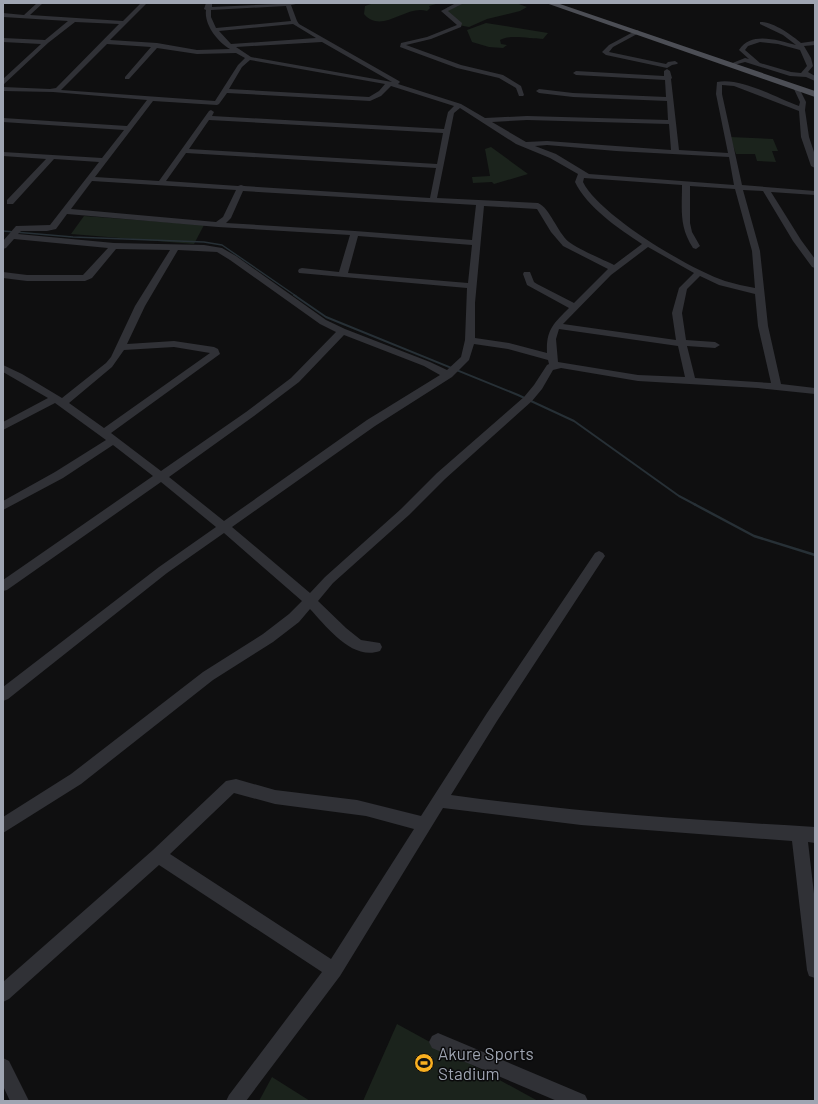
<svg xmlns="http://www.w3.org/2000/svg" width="818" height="1104" viewBox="0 0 818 1104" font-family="Barlow,sans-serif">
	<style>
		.green { fill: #1b231c }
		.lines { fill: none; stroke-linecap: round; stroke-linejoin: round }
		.stream-far2 { stroke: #273036; stroke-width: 1.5 }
		.stream-far1 { stroke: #273036; stroke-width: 2 }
		.stream { stroke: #273036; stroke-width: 2.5 }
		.minor { fill: #303136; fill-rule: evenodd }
		.major { fill: #4c4e55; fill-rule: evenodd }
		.labels { text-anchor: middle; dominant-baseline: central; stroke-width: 3; stroke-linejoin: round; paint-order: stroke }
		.near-poi-label { font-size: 17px; fill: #9fa5b2; stroke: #0a0a0b; text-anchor: start }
	</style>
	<rect width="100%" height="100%" fill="#0f0f10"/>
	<g class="green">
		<path d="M 374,3 L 436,3 L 436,4 L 429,6 L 430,8 L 427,11 C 406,4 382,35 364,14 L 365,6 Z"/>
		<path d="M 457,3 L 516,3 L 527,7 L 520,11 L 487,19 L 469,27 L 458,25 L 446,11 L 449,10 L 447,7 L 458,6 Z"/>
		<path d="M 486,23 L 548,33 L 543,39 C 531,39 509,34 500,40 L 501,44 L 507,45 L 503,48 L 489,47 L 472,42 L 467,30 Z"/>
		<path d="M 730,137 L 773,139 L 778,151 L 772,151 L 776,162 L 757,161 L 755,154 L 736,154 Z"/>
		<path d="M 491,147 L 528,174 L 494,184 L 492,182 L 473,183 L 472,177 L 490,176 L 485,149 Z"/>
		<path d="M 84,216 L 204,225 L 194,244 L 71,234 Z"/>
		<path d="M 397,1024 L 538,1101 L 363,1101 Z"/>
		<path d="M 272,1077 L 310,1101 L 259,1101 Z"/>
	</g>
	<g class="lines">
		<path class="stream-far2" d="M 3,231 L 73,237 L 204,242 L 222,245 L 296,296"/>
		<path class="stream-far1" d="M 294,295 L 326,317 L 518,395 L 574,421 L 679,496 L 696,505"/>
		<path class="stream" d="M 694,504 L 754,536 L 815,555"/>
		<g class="minor">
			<path d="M 37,3 L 43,3 L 30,15 L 123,21 L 141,3 L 147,3 L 110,40 L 157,43 L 197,50 L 230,49 C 218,42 204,25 206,10 L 204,9 L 206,3 L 212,3 L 212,7 L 301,3 L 291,5 L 297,21 L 299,24 L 399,81 L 400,82 L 398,84 L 461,104 L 485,118 L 527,116 L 668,120 L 667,101 L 573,97 L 539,93 L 536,91 L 539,89 L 573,93 L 666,97 L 665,80 L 576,75 L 573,73 L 576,71 L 664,76 L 664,71 L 667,69 L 670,71 L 672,78 L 671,79 L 679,150 L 728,153 L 716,94 L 717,82 C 740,77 777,98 799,106 L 800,102 L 793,87 L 798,86 L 806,102 L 805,110 L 809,137 L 815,155 L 815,168 L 811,166 L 801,137 L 799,111 L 734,86 L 722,85 L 722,94 L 742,185 L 815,191 L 815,195 L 771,192 L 801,240 L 815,259 L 815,268 L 812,267 L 793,241 L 763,191 L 743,190 L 760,251 L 768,326 L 781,384 L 815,388 L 815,394 L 758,388 L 638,381 L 561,368 L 553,370 L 542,389 L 532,401 L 445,479 L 409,515 L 333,583 L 318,601 L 346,628 L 361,640 L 380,643 L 382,647 L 380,651 C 352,661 327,627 310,609 L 299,622 L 273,642 L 213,680 L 81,784 L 3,833 L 3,817 L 71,774 L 203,672 L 263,634 L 289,614 L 302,601 L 224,533 L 167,573 L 8,699 L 3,701 L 3,687 L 159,567 L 216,527 L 161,482 L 7,590 L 3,591 L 3,580 L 153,476 L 113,445 L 63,478 L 3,510 L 3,501 L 55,472 L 106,440 L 55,403 L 3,430 L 3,422 L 48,398 L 3,372 L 3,365 L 22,374 L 62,398 L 106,363 L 111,357 L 135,306 L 170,250 L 116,249 L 92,278 L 85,281 L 27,281 L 3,278 L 3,272 L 27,275 L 83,275 L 108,248 L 14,239 L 6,248 L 3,249 L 3,241 L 16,226 L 50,225 L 99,162 L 54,159 L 13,204 L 7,204 L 7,200 L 46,159 L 3,156 L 3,152 L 102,158 L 124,130 L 3,122 L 3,118 L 127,126 L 147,100 L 53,92 L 3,91 L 3,87 L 50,89 L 56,88 L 119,24 L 75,22 L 48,43 L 3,85 L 3,79 L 41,44 L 3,42 L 3,38 L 45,40 L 68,21 L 3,17 L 3,13 L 24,15 ZM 286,6 L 291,21 L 216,28 L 211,17 L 211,10 ZM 293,24 L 316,38 L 231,44 L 219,31 ZM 322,42 L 392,82 L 251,57 L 236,47 ZM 107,44 L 151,47 L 125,77 L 125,79 L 129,79 L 157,48 L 197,54 L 236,53 L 245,58 L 238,65 L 215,101 L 61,90 ZM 250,60 L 385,84 L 379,91 L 369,97 L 229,89 L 242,67 ZM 391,86 L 454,106 L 448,112 L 444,129 L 212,116 L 214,112 L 211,110 L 209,111 L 159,181 L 95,177 L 153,101 L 217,105 L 219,104 L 227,93 L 370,101 L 381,96 ZM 460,108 L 516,144 L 550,158 L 578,174 L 575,182 C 587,207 619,229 642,244 L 614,265 C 602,259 578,249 569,242 C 557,232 550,208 538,203 L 437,198 L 454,113 ZM 209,120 L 443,133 L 437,164 L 189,149 ZM 527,120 L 669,124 L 671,150 L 547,141 L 526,142 L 492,122 ZM 547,145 L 616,151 L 729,157 L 734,185 L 589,174 L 556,154 L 535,146 ZM 186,153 L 436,168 L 430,198 L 244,186 L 241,185 L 238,186 L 166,181 ZM 584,178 L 682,185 C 682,211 679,226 693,248 L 696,249 L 700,246 L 692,232 L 690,223 L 690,186 L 735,189 L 752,251 L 755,288 C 745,286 735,284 725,281 C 689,269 599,215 583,182 ZM 92,181 L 236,190 L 223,217 L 216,222 L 71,209 ZM 243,191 L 476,205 L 472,240 L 355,231 L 226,223 L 231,218 ZM 484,206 L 537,209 L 551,232 L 563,246 L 608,269 L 574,303 L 537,284 L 534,282 L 530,272 L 524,272 L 523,274 L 527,285 L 569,308 C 553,324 546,330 547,353 L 509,343 L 475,338 L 475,303 ZM 67,214 L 218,227 L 350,235 L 339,272 L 302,268 L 299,269 L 298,271 L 299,273 L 467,288 L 465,340 L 461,357 L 447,370 L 430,362 L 345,329 L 326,320 L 236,256 L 222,248 L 204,245 L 114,243 L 18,234 L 21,231 L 47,231 L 56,229 ZM 358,236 L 472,245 L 468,283 L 348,273 ZM 648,247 L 694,273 L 679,288 L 672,313 L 676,340 L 563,324 L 611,275 ZM 178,250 L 217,252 L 230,260 L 320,324 L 336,332 L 291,378 L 246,412 L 161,471 L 111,433 L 220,354 L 218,349 L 214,347 L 174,341 L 127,344 L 145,306 ZM 700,276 L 719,285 L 755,294 L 758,326 L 771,383 L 695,378 L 687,346 L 715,348 L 720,345 L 715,342 L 686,340 L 682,313 L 687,289 ZM 559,329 L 678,346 L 685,377 L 638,375 L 558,362 L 556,339 ZM 344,335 L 424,366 L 440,375 L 367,420 L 224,521 L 169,477 L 254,416 L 299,382 ZM 474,344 L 508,349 L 548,360 L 549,364 L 547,365 L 534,385 L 524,397 L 437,473 L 401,509 L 325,577 L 310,593 L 232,527 L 375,426 L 452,377 L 469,360 ZM 174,347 L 210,353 L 104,428 L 69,403 L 112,367 L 124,350 Z"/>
			<path d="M 456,3 L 464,3 L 448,11 L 462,23 L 461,27 L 431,39 L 406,45 L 461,65 L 503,75 L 521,86 L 524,95 L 523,96 L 519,96 L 516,88 L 499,78 L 457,68 L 400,47 L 401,43 L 427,37 L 457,25 L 441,11 Z"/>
			<path d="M 760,22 C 772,21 792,35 801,43 L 815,41 L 815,45 L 804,46 L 811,58 L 813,66 L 808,72 L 815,76 L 815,81 L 806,77 L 790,76 L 745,62 L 730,66 L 730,64 L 745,58 L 749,59 L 739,50 C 751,31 777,40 796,45 L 783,35 L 760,24 ZM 760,42 L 778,44 L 800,50 L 807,66 L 801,73 L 791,72 L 760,63 L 745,50 L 748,46 Z"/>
			<path d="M 637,30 L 639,31 L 639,33 L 613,47 L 609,52 L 666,64 L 668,62 L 675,61 L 678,63 L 677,64 L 672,65 L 667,68 L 606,55 L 602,52 L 609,45 Z"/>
			<path d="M 599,551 L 603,553 L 605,556 L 603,559 L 497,721 L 451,795 C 572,812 693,820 815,827 L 815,843 L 808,842 L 815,902 L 815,978 L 809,976 L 807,970 L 792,841 L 581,825 L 443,808 L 340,976 L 246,1101 L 226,1101 L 229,1095 L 322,972 L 159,865 L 9,999 L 3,1002 L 3,982 L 153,850 L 226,781 L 236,779 L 275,790 L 357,800 L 421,816 L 487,713 L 595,553 ZM 234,793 L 275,804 L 366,816 L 414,829 L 331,959 L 170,854 Z"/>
			<path d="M 438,1033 L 585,1095 L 588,1101 L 557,1101 L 432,1048 L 429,1042 L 432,1036 Z"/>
			<path d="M 3,1058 L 9,1061 L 29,1101 L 10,1101 L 3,1086 Z"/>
		</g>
		<path class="major" d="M 546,3 L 557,3 L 815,91 L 815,97 Z"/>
	</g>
	<defs>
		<symbol id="stadium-disc" viewBox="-11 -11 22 22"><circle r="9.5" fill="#f8af20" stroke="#0a0a0b"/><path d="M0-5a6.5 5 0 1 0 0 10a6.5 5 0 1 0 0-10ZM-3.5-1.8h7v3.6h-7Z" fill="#111"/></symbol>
	</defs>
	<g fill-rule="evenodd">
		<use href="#stadium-disc" x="413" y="1052" width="22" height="22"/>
	</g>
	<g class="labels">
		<g class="near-poi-label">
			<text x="438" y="1053">Akure Sports<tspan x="438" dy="20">Stadium</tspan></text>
		</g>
	</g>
	<rect width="818" height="1104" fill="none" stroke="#9fa5b2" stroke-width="8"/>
</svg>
